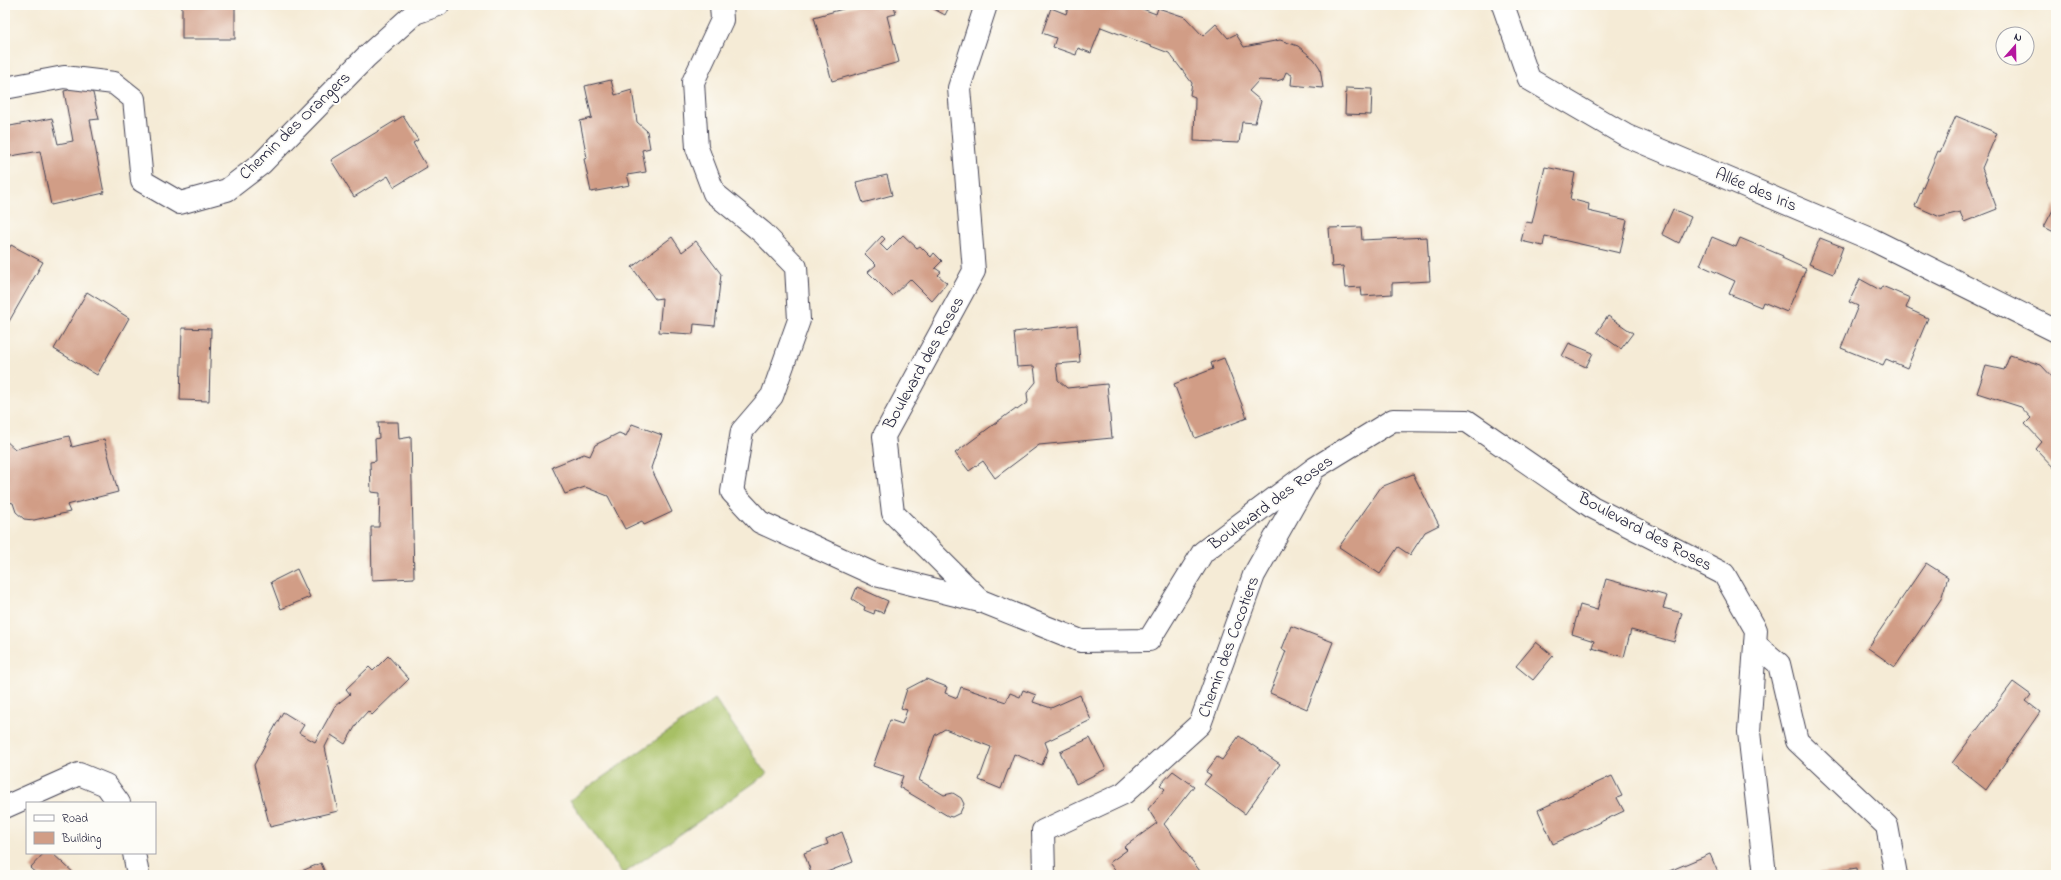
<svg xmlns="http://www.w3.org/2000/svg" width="2061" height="880" viewBox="0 0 2061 880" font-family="'Indie Flower',sans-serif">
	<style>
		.grass { fill: #a7c065; stroke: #647150 }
		.building { fill: #d19d86 }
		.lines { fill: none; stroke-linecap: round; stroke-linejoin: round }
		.minor-casing { stroke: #424052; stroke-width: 24 }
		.minor { stroke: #fff; stroke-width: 22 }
		.labels { text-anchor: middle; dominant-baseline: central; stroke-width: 4; stroke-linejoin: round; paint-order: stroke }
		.street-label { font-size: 17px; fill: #22223b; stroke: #fdfcf7 }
	</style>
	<rect width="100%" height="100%" fill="#fdfcf7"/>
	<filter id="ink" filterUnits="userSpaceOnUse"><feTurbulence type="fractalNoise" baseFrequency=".025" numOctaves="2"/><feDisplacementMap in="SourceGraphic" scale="8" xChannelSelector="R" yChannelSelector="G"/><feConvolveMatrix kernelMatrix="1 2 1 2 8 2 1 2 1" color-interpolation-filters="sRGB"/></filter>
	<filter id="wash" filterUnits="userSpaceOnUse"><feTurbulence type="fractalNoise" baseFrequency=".012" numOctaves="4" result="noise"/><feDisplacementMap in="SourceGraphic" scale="16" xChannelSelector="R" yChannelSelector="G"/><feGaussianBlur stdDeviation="0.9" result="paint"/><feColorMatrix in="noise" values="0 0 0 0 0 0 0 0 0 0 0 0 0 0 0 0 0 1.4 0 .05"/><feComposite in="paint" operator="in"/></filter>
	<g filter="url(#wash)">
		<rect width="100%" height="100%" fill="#f5ebd6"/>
		<path class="grass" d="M 715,699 L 767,774 L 623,874 L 570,800 Z"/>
		<g id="blocks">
			<g class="building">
				<rect x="182" y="5" width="53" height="34"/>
				<path d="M 857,5 L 894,5 L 896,14 L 887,16 L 899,62 L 832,81 L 814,17 Z"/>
				<path d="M 935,5 L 950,5 L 945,15 L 934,9 Z"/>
				<path d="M 1069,5 L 1132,5 L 1156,14 L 1158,8 L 1185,17 L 1203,36 L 1216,24 L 1228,38 L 1236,34 L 1244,47 L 1280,40 L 1298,46 L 1314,59 L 1320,68 L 1323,88 L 1291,85 L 1292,75 L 1286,72 L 1283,79 L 1277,81 L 1259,80 L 1249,91 L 1261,101 L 1255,123 L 1242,122 L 1239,143 L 1194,141 L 1195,97 L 1190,95 L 1192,83 L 1169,53 L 1101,27 L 1091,53 L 1078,48 L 1076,55 L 1053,47 L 1056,38 L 1042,33 L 1051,8 L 1066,14 Z"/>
				<path d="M 611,80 L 615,95 L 632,90 L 637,122 L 647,131 L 650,148 L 642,150 L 646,172 L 627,175 L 630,185 L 591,192 L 584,159 L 587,158 L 580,121 L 592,118 L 585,86 Z"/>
				<path d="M 82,87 L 93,93 L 99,119 L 90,120 L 104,193 L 51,205 L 40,151 L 5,157 L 5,127 L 52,118 L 58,144 L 73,141 L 64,91 Z"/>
				<path d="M 1346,88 L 1372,89 L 1371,115 L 1345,114 Z"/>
				<path d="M 403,116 L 418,140 L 413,143 L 427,167 L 394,187 L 388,176 L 354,197 L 331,160 Z"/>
				<path d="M 1956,116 L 1997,133 L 1982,168 L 1997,209 L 1964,222 L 1960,212 L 1940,217 L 1915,206 L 1938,151 L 1940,152 Z"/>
				<path d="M 1545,167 L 1575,173 L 1570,199 L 1589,204 L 1588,211 L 1627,220 L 1620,253 L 1545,236 L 1543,246 L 1521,241 L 1526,222 L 1532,223 Z"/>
				<path d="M 887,175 L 892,195 L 863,203 L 856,182 Z"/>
				<path d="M 2056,204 L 2056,233 L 2044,227 Z"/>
				<path d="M 1673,209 L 1691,217 L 1679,243 L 1662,234 Z"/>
				<path d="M 1361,227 L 1362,240 L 1427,237 L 1430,281 L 1392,283 L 1392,294 L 1362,296 L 1361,287 L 1345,288 L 1343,266 L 1332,267 L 1329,228 Z"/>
				<path d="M 903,235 L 917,248 L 920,246 L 931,257 L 934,253 L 942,261 L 935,268 L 941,272 L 938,275 L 947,283 L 932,301 L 910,279 L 892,296 L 868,272 L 876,265 L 865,254 L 882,236 L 885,239 L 880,244 L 887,251 Z"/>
				<path d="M 672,237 L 682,252 L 696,241 L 721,274 L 715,326 L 694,324 L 693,334 L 659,332 L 662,298 L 655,299 L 632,267 Z"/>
				<path d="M 1712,237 L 1736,247 L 1740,238 L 1783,256 L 1782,258 L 1806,269 L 1787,312 L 1763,302 L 1761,307 L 1729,294 L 1735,281 L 1700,265 Z"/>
				<path d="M 1820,238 L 1843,247 L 1833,274 L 1809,264 Z"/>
				<path d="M 11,245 L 43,262 L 7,325 L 5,323 L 5,287 L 8,282 L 5,280 L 5,256 Z"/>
				<path d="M 1860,279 L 1880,290 L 1882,286 L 1910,298 L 1906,308 L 1928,318 L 1907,368 L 1886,359 L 1883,365 L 1841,348 L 1858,306 L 1849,302 Z"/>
				<path d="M 87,292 L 129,318 L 97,375 L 54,349 Z"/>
				<path d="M 1608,316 L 1633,333 L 1621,349 L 1597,332 Z"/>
				<path d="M 1077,325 L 1080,362 L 1056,364 L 1058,380 L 1067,388 L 1107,384 L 1112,438 L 1039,445 L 995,478 L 983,461 L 969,471 L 955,453 L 1016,408 L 1017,410 L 1028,402 L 1027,393 L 1036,382 L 1034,366 L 1017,367 L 1014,332 Z"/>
				<path d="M 182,328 L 211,329 L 209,401 L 180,400 Z"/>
				<path d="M 1569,343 L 1593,353 L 1586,367 L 1562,356 Z"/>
				<path d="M 2010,355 L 2041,365 L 2056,381 L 2056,470 L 2036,449 L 2042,442 L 2025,424 L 2031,418 L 2021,407 L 1977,393 L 1986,366 L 2004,370 Z"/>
				<path d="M 1224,358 L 1247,418 L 1195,438 L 1174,384 L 1213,369 L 1211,363 Z"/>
				<path d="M 378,422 L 398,422 L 399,439 L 411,437 L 414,578 L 372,580 L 371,527 L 379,527 L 380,493 L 371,492 L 370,462 L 376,461 L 375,439 L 379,438 Z"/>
				<path d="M 632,424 L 662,435 L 651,468 L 672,512 L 644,525 L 642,521 L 625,529 L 608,496 L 585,487 L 565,494 L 552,467 L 584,454 L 590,456 L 595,445 L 619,433 L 626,436 Z"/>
				<path d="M 69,436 L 72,447 L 104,439 L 118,492 L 67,505 L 70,512 L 34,520 L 24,519 L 16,512 L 13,503 L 5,501 L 5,440 L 15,449 Z"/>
				<path d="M 1413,474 L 1439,525 L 1425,532 L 1410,555 L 1398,547 L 1380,574 L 1339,547 L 1381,487 Z"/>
				<path d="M 1926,563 L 1948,577 L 1941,599 L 1895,667 L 1868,648 Z"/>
				<path d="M 297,569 L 310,597 L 281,609 L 271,582 Z"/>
				<path d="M 1606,579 L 1667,596 L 1663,608 L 1682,613 L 1674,642 L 1631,630 L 1624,657 L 1592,648 L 1594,641 L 1572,634 L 1580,605 L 1597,610 Z"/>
				<path d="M 857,587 L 888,601 L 883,613 L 875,610 L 874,614 L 864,610 L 865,607 L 852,599 Z"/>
				<path d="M 1291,626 L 1333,642 L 1307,709 L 1270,693 L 1286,651 L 1282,649 Z"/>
				<path d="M 1536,642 L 1553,656 L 1533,680 L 1516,666 Z"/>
				<path d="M 388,656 L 409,679 L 372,715 L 368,711 L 358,722 L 345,744 L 331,735 L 325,747 L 338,811 L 270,827 L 254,765 L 283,712 L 304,725 L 299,733 L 315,742 L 335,706 L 350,694 L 346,689 L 369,667 L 373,671 Z"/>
				<path d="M 926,679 L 947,687 L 945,693 L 957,698 L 961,687 L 1006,702 L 1010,693 L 1020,697 L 1023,690 L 1036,695 L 1033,702 L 1051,708 L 1080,695 L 1091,720 L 1045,742 L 1048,750 L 1042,765 L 1014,754 L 1001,789 L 979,780 L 991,747 L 945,729 L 935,735 L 919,780 L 944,795 L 953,793 L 961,798 L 964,804 L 960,813 L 952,817 L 948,816 L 899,787 L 903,776 L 873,766 L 890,720 L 902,724 L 907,710 L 901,708 L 907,689 Z"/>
				<path d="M 2013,682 L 2031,695 L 2026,701 L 2040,712 L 1986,790 L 1952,763 Z"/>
				<path d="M 1239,736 L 1280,764 L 1245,814 L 1204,784 L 1211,775 L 1206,772 L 1217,757 L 1222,760 Z"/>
				<path d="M 1090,738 L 1106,769 L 1076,784 L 1060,752 Z"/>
				<path d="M 1173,771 L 1194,786 L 1164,824 L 1203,875 L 1119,875 L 1109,863 L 1127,850 L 1124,847 L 1157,823 L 1148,809 L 1165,789 L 1160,785 Z"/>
				<path d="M 1612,776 L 1622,796 L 1617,798 L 1624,811 L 1553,844 L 1538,810 Z"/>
				<path d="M 842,832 L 853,862 L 819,875 L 812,875 L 804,853 L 828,844 L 826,839 Z"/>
				<path d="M 44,853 L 52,853 L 76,875 L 38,875 L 30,868 Z"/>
				<path d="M 1710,854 L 1719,875 L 1668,875 L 1667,872 Z"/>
				<path d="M 321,863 L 326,875 L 292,875 Z"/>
				<path d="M 1857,868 L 1858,875 L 1816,875 L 1816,874 Z"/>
			</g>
		</g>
	</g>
	<g filter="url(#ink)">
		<use href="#blocks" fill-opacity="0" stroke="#424052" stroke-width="1"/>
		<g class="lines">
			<defs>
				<g id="minor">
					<path d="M 721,5 L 722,20 L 693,82 L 697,148 L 714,193 L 763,233 L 796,267 L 799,320 L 772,396 L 742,431 L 732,492 L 760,522 L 876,575 L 980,601"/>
					<path d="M 986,5 L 959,88 L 974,271 L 884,436 L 893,513 L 981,601 L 1081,641 L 1149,640 L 1203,552 L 1315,468 L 1393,420 L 1467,421 L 1592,507 L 1724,574 L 1756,630 L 1749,732 L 1765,875"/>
					<path d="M 1503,5 L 1529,79 L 1627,136 L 1873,240 L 2056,331"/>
					<path d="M 5,88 L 64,77 L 114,83 L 134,99 L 142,181 L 180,203 L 227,190 L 261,164 L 366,57 L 415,13 L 438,5"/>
					<path d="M 1755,644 L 1779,664 L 1797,741 L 1887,826 L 1896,875"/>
					<path d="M 5,807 L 79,774 L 106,785 L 119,803"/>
					<path d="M 134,853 L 138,875"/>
					<path d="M 1044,875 L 1043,831 L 1124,793 L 1200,724 L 1254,575 L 1310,476"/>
				</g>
			</defs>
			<use href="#minor" class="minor-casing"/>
			<use href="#minor" class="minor"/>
		</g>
	</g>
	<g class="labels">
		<g class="street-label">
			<text transform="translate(295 126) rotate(-44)">Chemin des Orangers</text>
			<text transform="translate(1756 190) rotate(23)">Allée des Iris</text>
			<text transform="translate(924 363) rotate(-61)">Boulevard des Roses</text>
			<text transform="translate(1271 503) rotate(-36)">Boulevard des Roses</text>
			<text transform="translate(1645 532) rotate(28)">Boulevard des Roses</text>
			<text transform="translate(1229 647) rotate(-70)">Chemin des Cocotiers</text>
		</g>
	</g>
	<rect width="2061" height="880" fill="none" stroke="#fdfcf7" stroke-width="20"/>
	<rect x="26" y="802" width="130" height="52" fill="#fdfcf7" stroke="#a5a5ac"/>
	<rect x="34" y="815" width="20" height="6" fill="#ffffff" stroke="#a5a5ac"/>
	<text x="62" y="822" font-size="12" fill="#22223b">Road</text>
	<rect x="34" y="832" width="20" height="12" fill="#d19d86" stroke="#a5a5ac"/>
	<text x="62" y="842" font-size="12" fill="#22223b">Building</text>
	<g transform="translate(2015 46) rotate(20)"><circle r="19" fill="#fdfcf7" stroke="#a5a5ac"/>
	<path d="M0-3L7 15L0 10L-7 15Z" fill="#b5179e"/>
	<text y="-6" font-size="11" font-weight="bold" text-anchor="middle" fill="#22223b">N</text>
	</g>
</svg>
